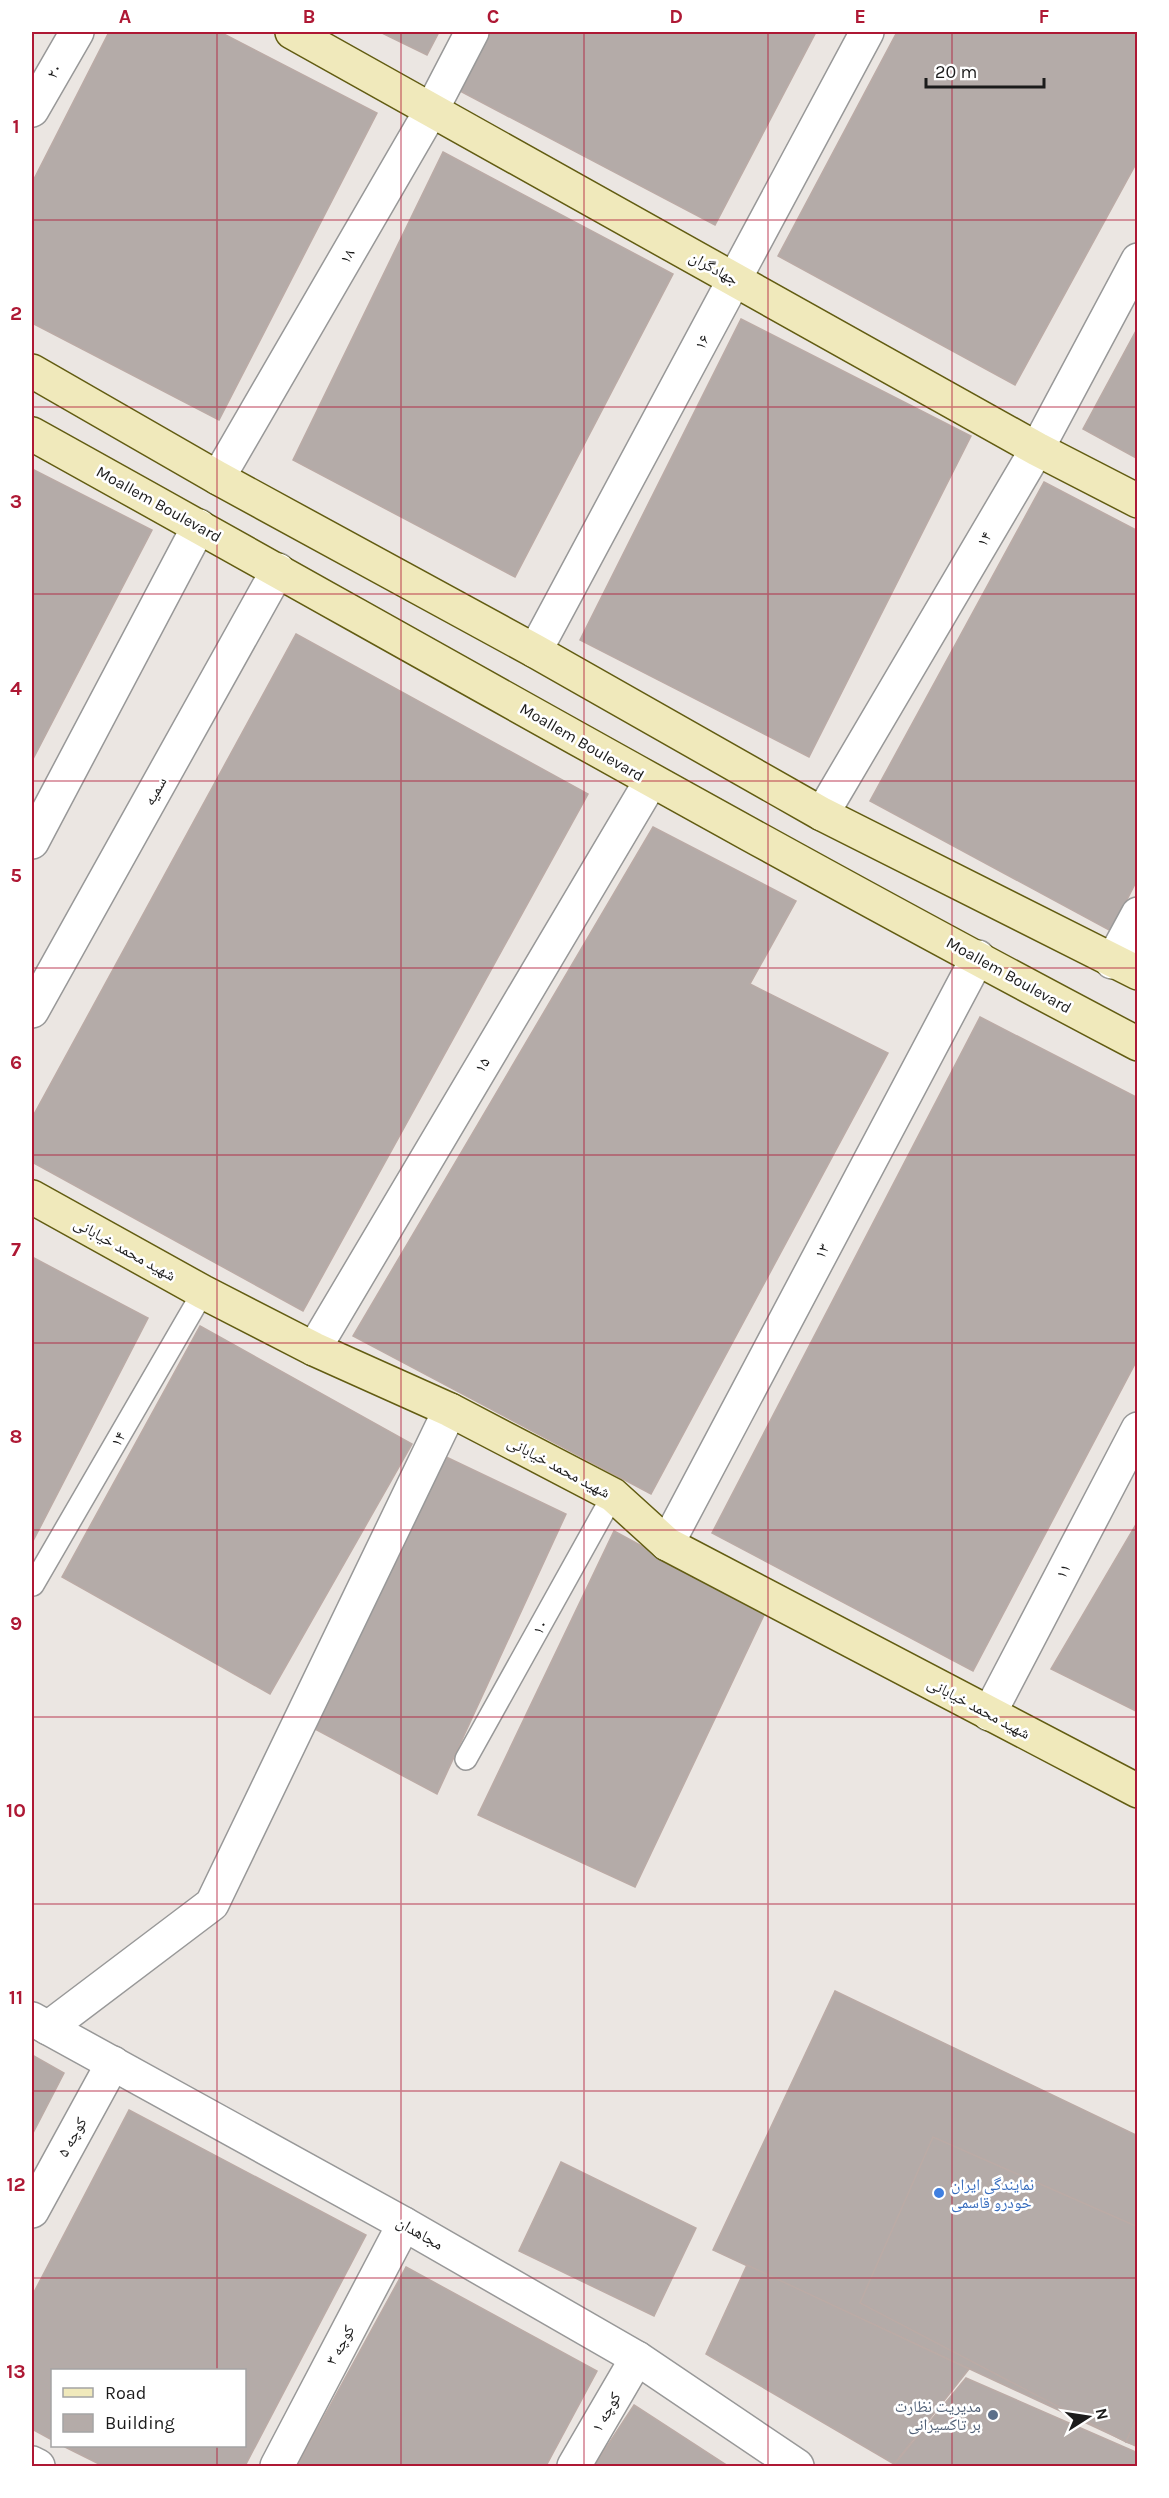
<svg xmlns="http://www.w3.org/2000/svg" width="1169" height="2498" viewBox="0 0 1169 2498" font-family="Karla,'Noto Naskh Arabic',sans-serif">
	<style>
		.building { fill: #b4aba8; stroke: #bbaba6; stroke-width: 1.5 }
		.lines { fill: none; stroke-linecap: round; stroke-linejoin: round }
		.lane-casing { stroke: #989898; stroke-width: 24 }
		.street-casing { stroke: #989898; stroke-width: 36 }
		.secondary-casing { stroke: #625c12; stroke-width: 36 }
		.lane { stroke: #fff; stroke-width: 21 }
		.street { stroke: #fff; stroke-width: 33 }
		.secondary { stroke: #f0e9bb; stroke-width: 33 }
		.grid { fill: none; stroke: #ae1834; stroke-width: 1.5; stroke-opacity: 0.55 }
		.shop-dot { fill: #3f7fe0; stroke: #fff; stroke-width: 2 }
		.service-dot { fill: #5c6f8a; stroke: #fff; stroke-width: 2 }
		.labels { text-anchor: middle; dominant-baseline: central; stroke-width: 5; stroke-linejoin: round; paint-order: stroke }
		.street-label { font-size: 16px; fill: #1b1b1b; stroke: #fff }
		.shop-label { font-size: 16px; fill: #366cbe; stroke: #fff; text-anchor: start }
		.service-label { font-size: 16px; fill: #4e5e75; stroke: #fff; text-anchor: end }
		.neatline { fill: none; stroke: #ae1834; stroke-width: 2 }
		.grid-label { font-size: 20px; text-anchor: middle; font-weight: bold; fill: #ae1834 }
	</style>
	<rect width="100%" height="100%" fill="#ebe6e2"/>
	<g class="building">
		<path d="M 109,32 L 220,32 L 377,113 L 219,420 L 32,323 L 32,183 Z"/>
		<path d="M 380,32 L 439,32 L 427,55 Z"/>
		<path d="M 488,32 L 816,32 L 715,225 L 458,90 Z"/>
		<path d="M 897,32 L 1138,32 L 1138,160 L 1015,385 L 778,256 Z"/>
		<path d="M 443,152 L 673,274 L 515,577 L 293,460 Z"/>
		<path d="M 741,319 L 971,436 L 809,757 L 580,640 Z"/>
		<path d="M 1138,327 L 1138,459 L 1083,429 Z"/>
		<path d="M 32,469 L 152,530 L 32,761 Z"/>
		<path d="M 1044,482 L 1138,531 L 1138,878 L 1111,931 L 870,801 Z"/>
		<path d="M 296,634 L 588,794 L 303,1311 L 32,1162 L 32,1118 Z"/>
		<path d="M 653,827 L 796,901 L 750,984 L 888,1053 L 651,1494 L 353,1336 Z"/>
		<path d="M 980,1017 L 1138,1098 L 1138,1358 L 973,1671 L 712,1533 Z"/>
		<path d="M 32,1257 L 148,1318 L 32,1543 Z"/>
		<path d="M 200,1326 L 412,1444 L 270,1694 L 62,1577 Z"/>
		<path d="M 444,1456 L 566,1514 L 437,1794 L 313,1728 Z"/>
		<path d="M 1138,1521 L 1138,1712 L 1051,1669 Z"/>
		<path d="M 614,1531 L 765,1613 L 635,1887 L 478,1815 Z"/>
		<path d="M 835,1991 L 1138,2136 L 1138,2447 L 713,2250 Z"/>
		<path d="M 32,2055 L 64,2073 L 32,2135 Z"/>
		<path d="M 129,2110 L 366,2235 L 245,2466 L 103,2466 L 63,2446 L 244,2446 L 244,2370 L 52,2370 L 52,2440 L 32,2429 L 32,2296 Z"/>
		<path d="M 933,2137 L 1138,2227 L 1138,2415 L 1126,2442 L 860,2303 Z"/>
		<path d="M 561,2162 L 696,2228 L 654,2316 L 519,2251 Z"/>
		<path d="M 747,2265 L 969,2369 L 894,2464 L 706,2354 Z"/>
		<path d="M 406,2267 L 597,2371 L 546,2466 L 297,2466 Z"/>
		<path d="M 966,2378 L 1138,2453 L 1138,2466 L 893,2466 Z"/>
		<path d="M 634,2405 L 728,2466 L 594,2466 Z"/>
		<path d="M 1138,2415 L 1138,2446 L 1126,2442 Z"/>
	</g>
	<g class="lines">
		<defs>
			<g id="lane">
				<path d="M 33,1585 L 203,1292"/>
				<path d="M 466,1759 L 613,1495"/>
			</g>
			<g id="street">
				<path d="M 32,110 L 77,32"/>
				<path d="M 218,478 L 432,109 L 472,32"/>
				<path d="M 535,651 L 867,32"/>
				<path d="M 822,814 L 1037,449 L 1138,260"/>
				<path d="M 32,842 L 199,526"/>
				<path d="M 1112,962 L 1138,914"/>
				<path d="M 32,1011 L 278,570"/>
				<path d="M 314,1349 L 651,781"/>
				<path d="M 667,1544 L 978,957"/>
				<path d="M 989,1714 L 1138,1429"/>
				<path d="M 32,2019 L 404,2224 L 637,2358 L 797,2466"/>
				<path d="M 48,2028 L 212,1904 L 450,1410"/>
				<path d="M 32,2211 L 113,2063"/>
				<path d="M 32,2463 L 38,2466"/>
				<path d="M 277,2466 L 404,2224"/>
				<path d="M 574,2466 L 637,2358"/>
			</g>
			<g id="secondary">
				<path d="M 292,32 L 1037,449 L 1138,501"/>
				<path d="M 32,371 L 218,478 L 535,651 L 822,814 L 1138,973"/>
				<path d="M 32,434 C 400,638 765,848 1138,1044"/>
				<path d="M 32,1197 L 203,1292 L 314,1349 L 450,1410 L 613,1495 L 667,1544 L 1138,1791"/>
			</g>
		</defs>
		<use href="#lane" class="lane-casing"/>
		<use href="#street" class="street-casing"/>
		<use href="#secondary" class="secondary-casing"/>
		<use href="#lane" class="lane"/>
		<use href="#street" class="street"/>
		<use href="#secondary" class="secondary"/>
	</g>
	<path class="grid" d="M 217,32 L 217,2370M 401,32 L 401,2466M 584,32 L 584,2466M 768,32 L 768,2466M 952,32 L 952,2466M 32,220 L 1138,220M 32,407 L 1138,407M 32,594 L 1138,594M 32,781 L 1138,781M 32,968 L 1138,968M 32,1155 L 1138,1155M 32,1343 L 1138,1343M 32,1530 L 1138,1530M 32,1717 L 1138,1717M 32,1904 L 1138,1904M 32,2091 L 1138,2091M 32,2278 L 1138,2278M 217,2446 L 217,2466"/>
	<circle class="shop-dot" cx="939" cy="2193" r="6"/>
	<circle class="service-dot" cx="993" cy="2415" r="6"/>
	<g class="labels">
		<g class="street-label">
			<text transform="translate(54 71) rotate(-60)">۲۰</text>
			<text transform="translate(347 256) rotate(-60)">۱۸</text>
			<text transform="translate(714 268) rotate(29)">جهادگران</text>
			<text transform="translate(702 342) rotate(-62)">۱۶</text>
			<text transform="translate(159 504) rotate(29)">Moallem Boulevard</text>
			<text transform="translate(984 539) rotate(-60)">۱۴</text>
			<text transform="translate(582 742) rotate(30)">Moallem Boulevard</text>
			<text transform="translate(155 791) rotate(-61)">سمیه</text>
			<text transform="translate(1009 975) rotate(29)">Moallem Boulevard</text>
			<text transform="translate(482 1065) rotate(-59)">۱۵</text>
			<text transform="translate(125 1249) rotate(29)">شهید محمد خیابانی</text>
			<text transform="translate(822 1251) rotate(-62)">۱۳</text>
			<text transform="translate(118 1439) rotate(-60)">۱۴</text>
			<text transform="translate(559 1467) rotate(28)">شهید محمد خیابانی</text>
			<text transform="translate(1063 1571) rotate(-63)">۱۱</text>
			<text transform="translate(540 1627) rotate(-61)">۱۰</text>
			<text transform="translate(979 1708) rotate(28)">شهید محمد خیابانی</text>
			<text transform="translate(72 2137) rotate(-61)">کوچه ۵</text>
			<text transform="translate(420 2233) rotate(30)">مجاهدان</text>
			<text transform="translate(340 2345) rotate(-62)">کوچه ۳</text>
			<text transform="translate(606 2412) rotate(-60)">کوچه ۱</text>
		</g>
		<g class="shop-label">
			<text x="951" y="2184">نمایندگی ایران<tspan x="951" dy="18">خودرو قاسمی</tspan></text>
		</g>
		<g class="service-label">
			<text x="981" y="2406">مدیریت نظارت<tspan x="981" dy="18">بر تاکسیرانی</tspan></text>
		</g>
	</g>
	<rect width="1169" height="2498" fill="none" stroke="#ffffff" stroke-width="66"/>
	<rect x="51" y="2369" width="195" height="78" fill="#ffffff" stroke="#a4a4a4" stroke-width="1.5"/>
	<rect x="63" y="2388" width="30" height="9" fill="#f0e9bb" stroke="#a4a4a4" stroke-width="1.5"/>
	<text x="105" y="2399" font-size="18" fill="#1b1b1b">Road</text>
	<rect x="63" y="2414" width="30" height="18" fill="#b4aba8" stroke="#a4a4a4" stroke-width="1.5"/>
	<text x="105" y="2429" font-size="18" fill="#1b1b1b">Building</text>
	<g transform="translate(1088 2417) rotate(78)" stroke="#ffffff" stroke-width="4.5" paint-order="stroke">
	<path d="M0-4.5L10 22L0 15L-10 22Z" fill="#1b1b1b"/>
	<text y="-9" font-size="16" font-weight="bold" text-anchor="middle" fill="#1b1b1b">N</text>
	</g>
	<path d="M926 78v9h118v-9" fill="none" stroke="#1b1b1b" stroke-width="3"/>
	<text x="935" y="78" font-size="18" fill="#1b1b1b" stroke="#ffffff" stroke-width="4.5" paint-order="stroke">20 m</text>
	<rect x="33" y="33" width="1103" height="2432" class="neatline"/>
	<g class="grid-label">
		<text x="125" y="23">A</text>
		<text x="309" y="23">B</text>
		<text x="493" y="23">C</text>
		<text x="676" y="23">D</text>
		<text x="860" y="23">E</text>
		<text x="1044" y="23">F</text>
		<text x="16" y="133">1</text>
		<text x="16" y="320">2</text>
		<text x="16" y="508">3</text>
		<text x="16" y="695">4</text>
		<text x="16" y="882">5</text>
		<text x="16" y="1069">6</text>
		<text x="16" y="1256">7</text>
		<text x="16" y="1443">8</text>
		<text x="16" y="1630">9</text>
		<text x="16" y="1817">10</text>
		<text x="16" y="2004">11</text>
		<text x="16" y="2191">12</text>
		<text x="16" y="2378">13</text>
	</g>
</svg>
